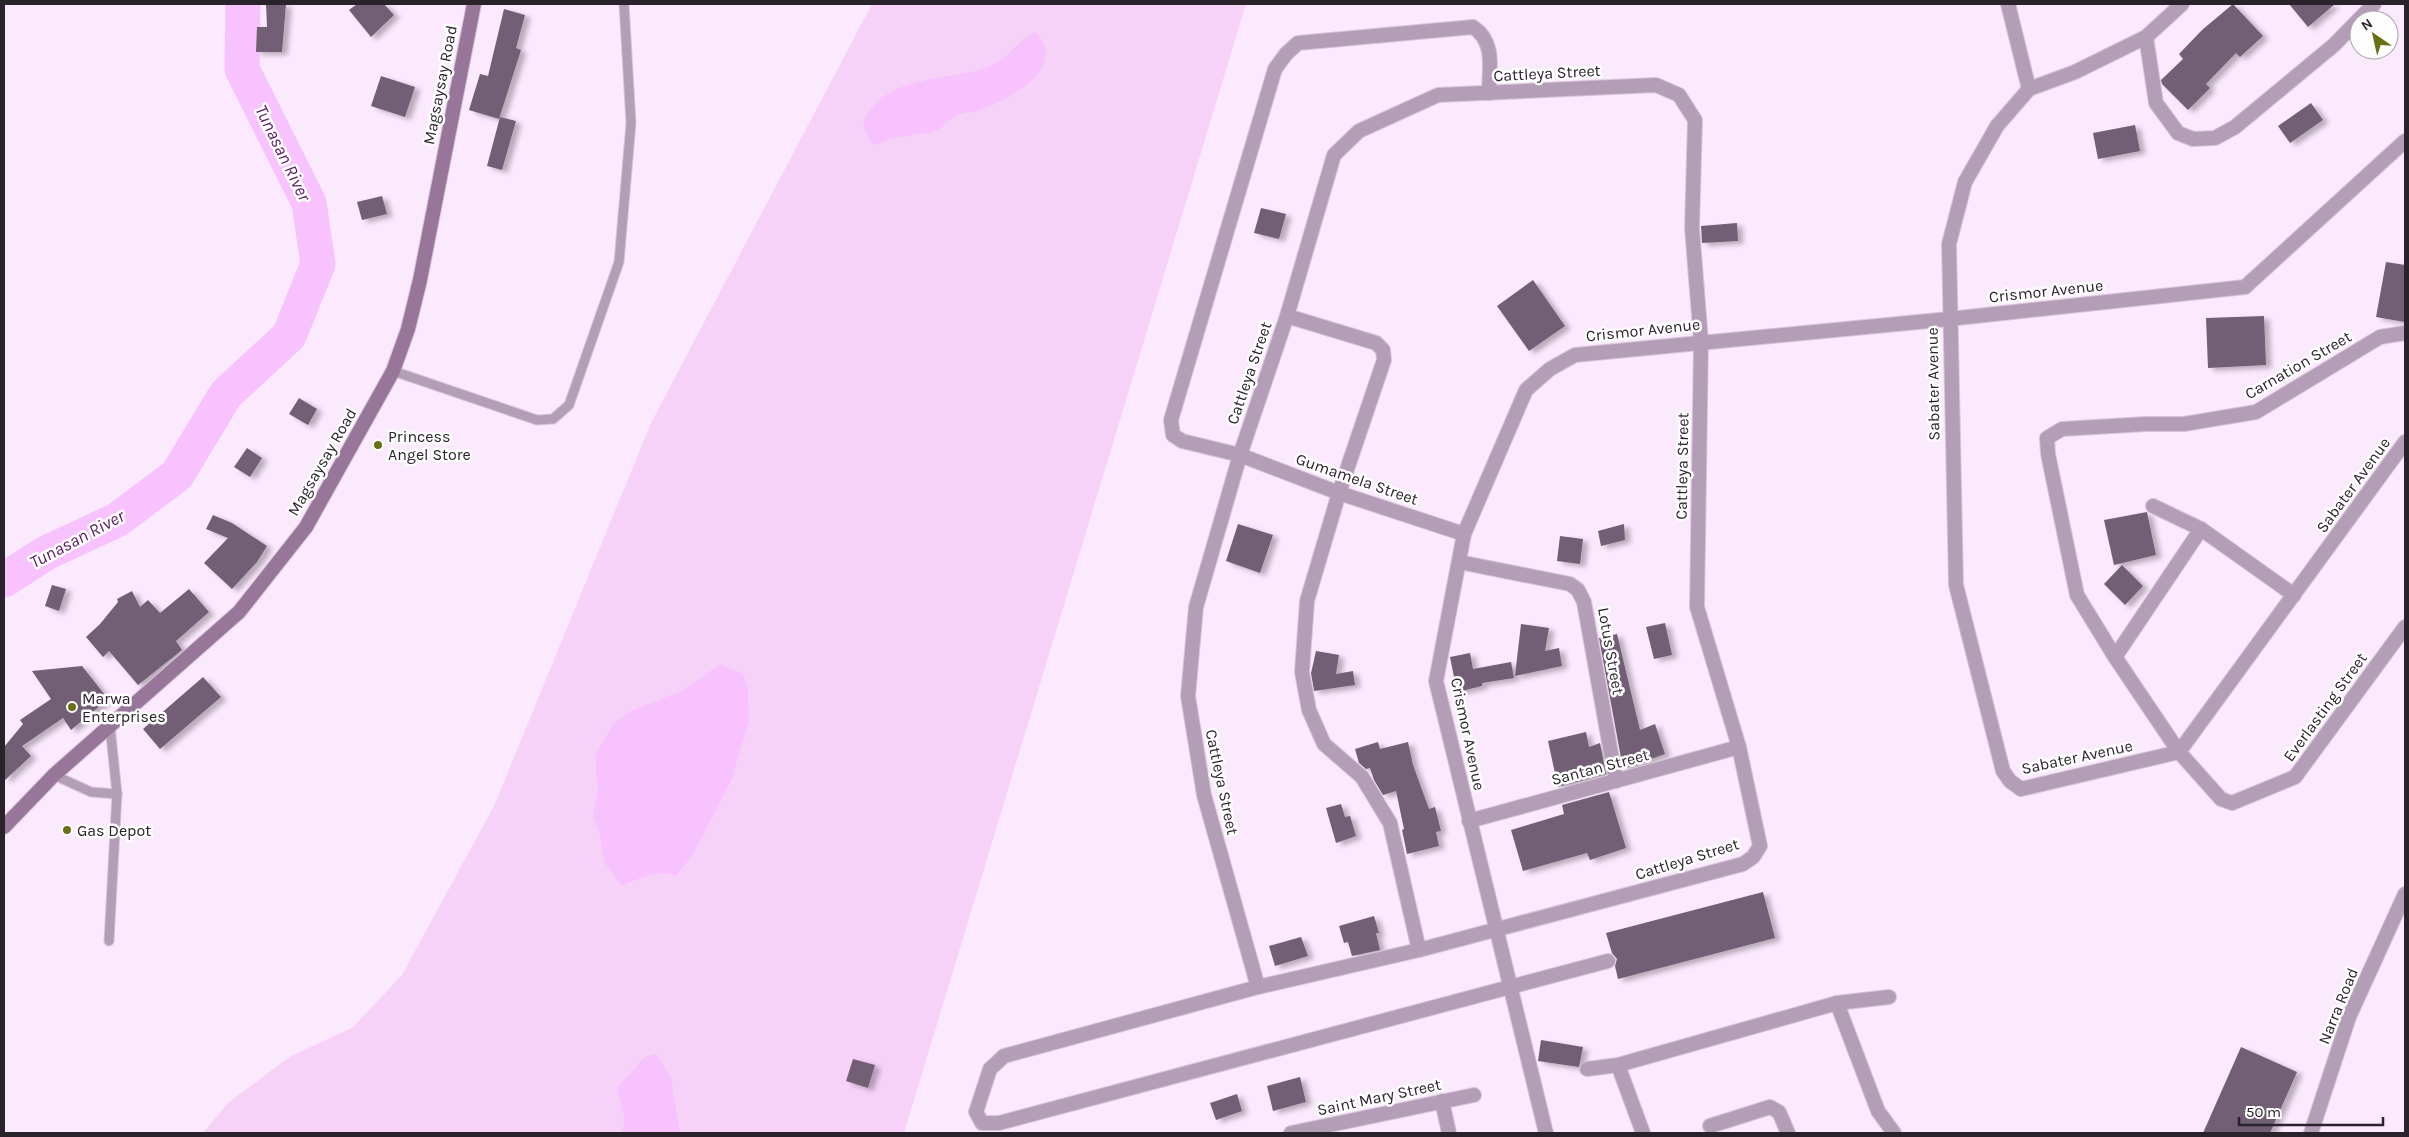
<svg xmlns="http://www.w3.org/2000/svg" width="2409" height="1137" viewBox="0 0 2409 1137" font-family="Karla,sans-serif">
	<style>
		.green { fill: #f6d2f9 }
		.water { fill: #f7c2fd }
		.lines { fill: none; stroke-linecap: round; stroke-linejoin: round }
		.river { stroke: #f7c2fd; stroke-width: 35 }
		.building { fill: #725f74; filter: url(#shadow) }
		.service-casing { stroke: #d6c5d7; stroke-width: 11 }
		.minor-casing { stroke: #d6c5d7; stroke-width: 16 }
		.tertiary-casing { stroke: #d6c5d7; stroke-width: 16 }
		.secondary-casing { stroke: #d6c5d7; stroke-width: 16 }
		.service { stroke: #b49eb7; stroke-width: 9 }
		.minor { stroke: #b49eb7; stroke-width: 14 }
		.tertiary { stroke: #b49eb7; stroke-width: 14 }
		.secondary { stroke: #97769a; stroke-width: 14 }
		.poi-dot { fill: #6a6f15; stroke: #fdfdfd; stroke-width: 2 }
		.labels { text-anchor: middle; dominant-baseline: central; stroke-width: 5; stroke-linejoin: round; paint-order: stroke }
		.street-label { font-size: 16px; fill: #2b232c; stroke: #fdfdfd }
		.poi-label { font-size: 16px; fill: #2b232c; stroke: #fdfdfd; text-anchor: start }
		.water-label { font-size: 18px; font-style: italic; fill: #5a1c61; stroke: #fdfdfd }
	</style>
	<defs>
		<filter id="shadow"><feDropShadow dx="5.5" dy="3" stdDeviation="2.5" flood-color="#0004"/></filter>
	</defs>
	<rect width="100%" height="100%" fill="#fbe9fd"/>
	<path class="green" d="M 872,4 L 1246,4 L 904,1133 L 203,1133 L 228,1103 L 291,1056 L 352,1028 L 402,975 L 494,806 L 651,423 Z"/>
	<g class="water">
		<path d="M 1035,32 C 1070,67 1011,98 982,109 C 974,112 965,112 956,116 C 947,120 941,130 931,133 C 927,134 924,132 920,133 C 905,137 891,137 876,145 L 871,142 L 863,126 C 878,75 944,82 985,68 C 1009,60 1015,42 1035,32 Z"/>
		<path d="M 720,664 L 743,674 L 748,690 L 749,721 L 731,781 L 693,854 L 676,876 C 662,868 636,879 622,886 L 604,862 L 600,835 L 593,815 L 598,789 L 595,756 L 614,723 L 633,710 L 684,690 Z"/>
		<path d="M 656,1054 L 671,1078 L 680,1133 L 622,1133 L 625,1121 L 617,1088 L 645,1057 Z"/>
	</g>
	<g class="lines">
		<path class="river" d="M 4,580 L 46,553 L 117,520 L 177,475 L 226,394 L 289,336 L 318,264 L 309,203 L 242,69 L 243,4"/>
	</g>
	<g class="building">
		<path d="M 266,4 L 286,4 L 282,52 L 256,52 L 257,27 L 267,27 Z"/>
		<path d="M 357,4 L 384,4 L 394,15 L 371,37 L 349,10 Z"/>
		<path d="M 2233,4 L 2263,36 L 2240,57 L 2236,53 L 2206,84 L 2210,88 L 2188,110 L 2162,84 L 2161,80 L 2183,59 L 2179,54 L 2202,30 Z"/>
		<path d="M 2289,4 L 2335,4 L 2308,27 Z"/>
		<path d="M 504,9 L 525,15 L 516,48 L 521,50 L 499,119 L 469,110 L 480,74 L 488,76 Z"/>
		<path d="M 381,76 L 415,87 L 405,117 L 371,106 Z"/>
		<path d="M 2311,103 L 2323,120 L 2290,143 L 2278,126 Z"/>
		<path d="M 500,117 L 516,121 L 502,170 L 487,166 Z"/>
		<path d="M 2135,125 L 2140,151 L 2098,159 L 2093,133 Z"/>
		<path d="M 382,196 L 387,214 L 362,220 L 357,202 Z"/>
		<path d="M 1261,208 L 1286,214 L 1279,239 L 1254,233 Z"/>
		<path d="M 1737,223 L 1738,241 L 1702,243 L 1701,226 Z"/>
		<path d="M 2386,262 L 2405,265 L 2405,322 L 2376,317 Z"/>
		<path d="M 1533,280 L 1565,326 L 1529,351 L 1497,306 Z"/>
		<path d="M 2264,316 L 2266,365 L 2208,368 L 2206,318 Z"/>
		<path d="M 299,398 L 317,409 L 308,425 L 289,414 Z"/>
		<path d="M 247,448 L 262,458 L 250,477 L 234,467 Z"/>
		<path d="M 2147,512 L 2156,555 L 2114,565 L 2104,520 Z"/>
		<path d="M 213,515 L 232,523 L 267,546 L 257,562 L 232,589 L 204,563 L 228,538 L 206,529 Z"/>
		<path d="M 1238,524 L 1273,535 L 1260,573 L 1226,561 Z"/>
		<path d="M 1624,524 L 1625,540 L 1601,546 L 1598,531 Z"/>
		<path d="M 1560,536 L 1583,539 L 1580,564 L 1557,561 Z"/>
		<path d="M 2122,565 L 2143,586 L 2125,605 L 2104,584 Z"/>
		<path d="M 52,585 L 66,589 L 59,611 L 45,606 Z"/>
		<path d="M 189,589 L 209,612 L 176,641 L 182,650 L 138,685 L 109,651 L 103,657 L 86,637 L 100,624 L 118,602 L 117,599 L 132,591 L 140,607 L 148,600 L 160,613 Z"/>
		<path d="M 1665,623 L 1672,655 L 1654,659 L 1646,627 Z"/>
		<path d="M 1521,624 L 1549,628 L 1545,651 L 1559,648 L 1562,666 L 1515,676 Z"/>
		<path d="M 1617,634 L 1640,730 L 1655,724 L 1665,754 L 1623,769 L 1599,638 Z"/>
		<path d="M 1316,651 L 1339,655 L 1336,674 L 1353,671 L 1355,685 L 1314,691 L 1311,673 Z"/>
		<path d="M 1470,653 L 1473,669 L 1511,662 L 1514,678 L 1482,683 L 1482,686 L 1457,692 L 1450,657 Z"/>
		<path d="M 82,666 L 108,699 L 71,730 L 63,718 L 22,746 L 31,756 L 4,781 L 4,747 L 23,724 L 20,720 L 51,699 L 32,671 Z"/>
		<path d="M 203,677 L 221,697 L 160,749 L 143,729 Z"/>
		<path d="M 1586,732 L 1589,747 L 1600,743 L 1606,774 L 1558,787 L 1548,741 Z"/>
		<path d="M 1378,742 L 1380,749 L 1408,742 L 1413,765 L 1429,809 L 1435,807 L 1441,831 L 1436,832 L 1439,846 L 1407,854 L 1402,830 L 1404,829 L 1396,791 L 1383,795 L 1374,780 L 1370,768 L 1366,769 L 1359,763 L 1355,749 Z"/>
		<path d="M 1609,792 L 1626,848 L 1590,860 L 1587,853 L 1523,871 L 1511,830 L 1564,814 L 1562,805 Z"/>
		<path d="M 1341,804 L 1345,817 L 1350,816 L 1356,836 L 1336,843 L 1326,808 Z"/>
		<path d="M 1763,892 L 1775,938 L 1618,979 L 1615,966 L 1617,959 L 1612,953 L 1606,933 Z"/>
		<path d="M 1374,916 L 1379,933 L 1376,933 L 1380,950 L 1352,956 L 1348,942 L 1344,943 L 1339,926 Z"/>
		<path d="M 1301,937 L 1308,956 L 1275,966 L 1269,946 Z"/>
		<path d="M 1541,1040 L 1583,1047 L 1579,1067 L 1538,1061 Z"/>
		<path d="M 2241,1047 L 2297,1072 L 2270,1133 L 2203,1133 Z"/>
		<path d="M 853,1059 L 875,1065 L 868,1088 L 846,1081 Z"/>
		<path d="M 1300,1077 L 1306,1102 L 1273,1111 L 1267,1086 Z"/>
		<path d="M 1237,1094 L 1242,1111 L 1216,1120 L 1210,1103 Z"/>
	</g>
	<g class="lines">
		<defs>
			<g id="service">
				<path d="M 393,371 L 537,420 L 553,419 L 569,405 L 619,262 L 631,123 L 624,4"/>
				<path d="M 54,775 L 91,792 L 117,794"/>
				<path d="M 109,941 L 117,794 L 110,726"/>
			</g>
			<g id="minor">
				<path d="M 2008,4 L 2029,89"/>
				<path d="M 2182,4 L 2146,37 L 2075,72 L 2029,89 L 1997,126 L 1965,182 L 1949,244 L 1956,585 L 2003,771 L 2010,781 L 2021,789 L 2179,752 L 2405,442"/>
				<path d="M 2146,37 L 2156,103 L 2178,133 L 2193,139 L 2215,138 L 2235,127 L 2334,45 L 2374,4"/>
				<path d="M 1656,85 L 1679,95 L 1695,120 L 1692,228 L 1701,341 L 1697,607 L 1739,747 L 1760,846 L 1753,857 L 1743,864 L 1419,950 L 1258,987 L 1204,795 L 1188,696 L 1196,607 L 1240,455 L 1287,316 L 1334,155 L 1359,131 L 1438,95 Z"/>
				<path d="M 1287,316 L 1376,343 L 1383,350 L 1384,360 L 1339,493 L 1307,601 L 1302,672 L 1309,710 L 1324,744 L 1362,777 L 1390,823 L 1419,950"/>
				<path d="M 2405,333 L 2380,337 L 2256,412 L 2184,424 L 2146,424 L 2062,429 L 2047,438 L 2048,454 L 2077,595 L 2115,657 L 2179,752 L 2221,799 L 2232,803 L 2295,777 L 2405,627"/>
				<path d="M 2153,506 L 2201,529 L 2294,595"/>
				<path d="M 1464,534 L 1339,493 L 1240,455 L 1182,441 L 1173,435 L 1171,420 L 1275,69 L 1286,54 L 1298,43 L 1473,27 C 1496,42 1489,69 1489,93"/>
				<path d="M 1459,562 L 1570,584 L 1578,590 L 1584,602 L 1616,781"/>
				<path d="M 2115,657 L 2201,529"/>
				<path d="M 1469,821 L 1739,747"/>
				<path d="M 1258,987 L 1004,1056 L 990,1069 L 976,1112 L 982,1123 L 999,1123 L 1608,961"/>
				<path d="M 1837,1003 L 1878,1111 L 1894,1133"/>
				<path d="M 1618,1065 L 1643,1133"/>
				<path d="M 1587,1069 L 1618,1065 L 1837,1003 L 1889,997"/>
				<path d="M 1442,1101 L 1449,1133"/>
				<path d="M 1710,1126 L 1770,1107 L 1779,1112 L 1788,1133"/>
				<path d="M 1291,1133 L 1474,1095"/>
				<path d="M 1546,1133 L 1436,681 L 1464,534 L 1526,390 L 1550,369 L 1575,355 L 1949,319 L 2245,287 L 2405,141"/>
			</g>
			<path id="tertiary" d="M 2311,1133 L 2349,1017 L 2405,894"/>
			<path id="secondary" d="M 4,827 L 54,775 L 239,612 L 306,527 L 393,371 L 408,329 L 420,280 L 474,4"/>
		</defs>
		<use href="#service" class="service-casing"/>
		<use href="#minor" class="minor-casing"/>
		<use href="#tertiary" class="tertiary-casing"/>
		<use href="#secondary" class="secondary-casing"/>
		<use href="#service" class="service"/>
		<use href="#minor" class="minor"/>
		<use href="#tertiary" class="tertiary"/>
		<use href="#secondary" class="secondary"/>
	</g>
	<g class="poi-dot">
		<circle cx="378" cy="445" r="5"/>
		<circle cx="72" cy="707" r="5"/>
		<circle cx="67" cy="830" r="5"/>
	</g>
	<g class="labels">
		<g class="street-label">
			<text transform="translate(1547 73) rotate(-3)">Cattleya Street</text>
			<text transform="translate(440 85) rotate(-79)">Magsaysay Road</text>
			<text transform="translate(2046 291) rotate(-6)">Crismor Avenue</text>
			<text transform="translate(1643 330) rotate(-6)">Crismor Avenue</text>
			<text transform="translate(2298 365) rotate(-30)">Carnation Street</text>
			<text transform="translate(1249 373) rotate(-71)">Cattleya Street</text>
			<text transform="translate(1933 384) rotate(-91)">Sabater Avenue</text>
			<text transform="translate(322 462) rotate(-60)">Magsaysay Road</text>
			<text transform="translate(1682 466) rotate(-89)">Cattleya Street</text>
			<text transform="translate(1357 479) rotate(19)">Gumamela Street</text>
			<text transform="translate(2353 485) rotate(-54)">Sabater Avenue</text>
			<text transform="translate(1611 651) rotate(80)">Lotus Street</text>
			<text transform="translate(2325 707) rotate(-54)">Everlasting Street</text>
			<text transform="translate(1468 734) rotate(78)">Crismor Avenue</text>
			<text transform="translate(2077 757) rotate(-12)">Sabater Avenue</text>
			<text transform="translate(1600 767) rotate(-15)">Santan Street</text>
			<text transform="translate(1222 782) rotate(78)">Cattleya Street</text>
			<text transform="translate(1687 859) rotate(-17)">Cattleya Street</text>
			<text transform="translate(2338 1006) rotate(-68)">Narra Road</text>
			<text transform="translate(1379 1097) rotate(-12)">Saint Mary Street</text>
		</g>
		<g class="poi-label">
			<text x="388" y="436">Princess<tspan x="388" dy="18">Angel Store</tspan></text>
			<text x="82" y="698">Marwa<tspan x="82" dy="18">Enterprises</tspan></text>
			<text x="77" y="830">Gas Depot</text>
		</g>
		<g class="water-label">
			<text transform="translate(283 153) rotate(64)">Tunasan River</text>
			<text transform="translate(77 539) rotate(-28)">Tunasan River</text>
		</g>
	</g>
	<rect width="2409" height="1137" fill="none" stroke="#2b232c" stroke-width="10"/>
	<g transform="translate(2374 35) rotate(326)"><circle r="24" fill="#fdfdfd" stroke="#a9a6a9"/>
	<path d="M0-4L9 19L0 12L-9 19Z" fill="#6a6f15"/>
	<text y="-8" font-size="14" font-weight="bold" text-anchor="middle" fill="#2b232c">N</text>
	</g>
	<path d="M2239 1117v8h144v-8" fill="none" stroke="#2b232c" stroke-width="2.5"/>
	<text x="2246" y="1117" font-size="15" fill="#2b232c" stroke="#fdfdfd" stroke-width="4" paint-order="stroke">50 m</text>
</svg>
